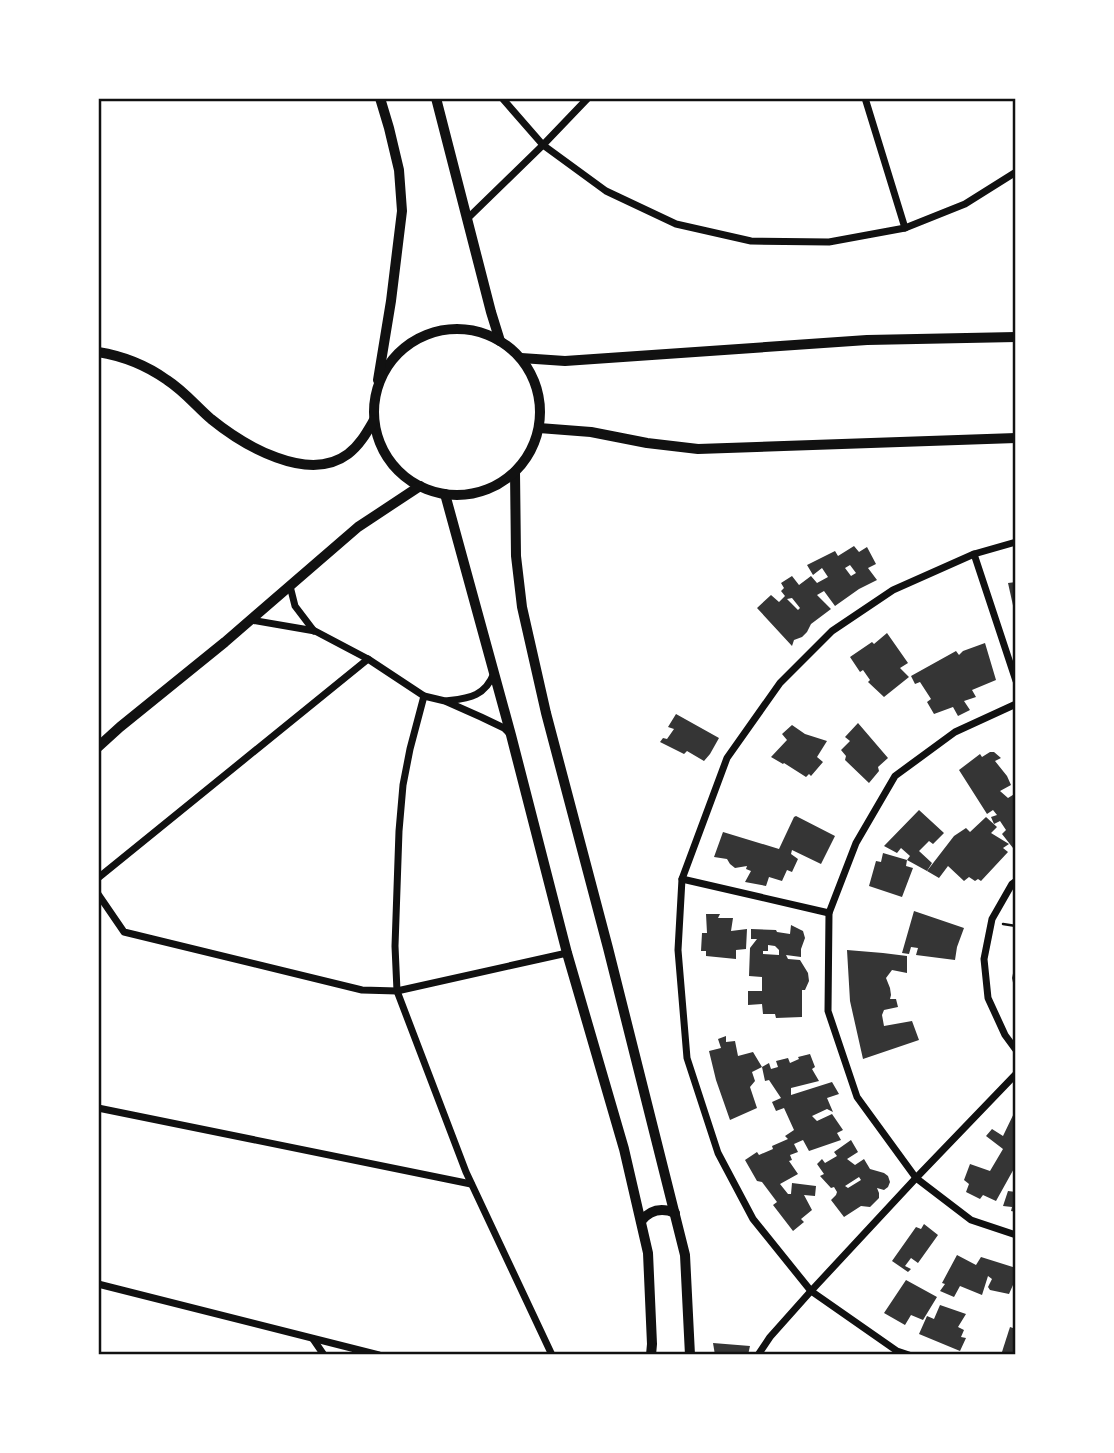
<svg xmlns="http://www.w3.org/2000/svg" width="1114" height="1453" viewBox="0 0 1114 1453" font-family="'Space Grotesk',sans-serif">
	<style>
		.building { fill: #353535; fill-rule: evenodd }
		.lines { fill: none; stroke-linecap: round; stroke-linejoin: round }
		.path { stroke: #111; stroke-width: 2.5 }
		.minor { stroke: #111; stroke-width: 7 }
		.secondary { stroke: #111; stroke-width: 10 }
		.primary { stroke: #111; stroke-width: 10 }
		.neatline { fill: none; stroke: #111; stroke-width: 2.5 }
	</style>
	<rect width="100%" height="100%" fill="#fff"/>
	<g class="building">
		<path d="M 854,546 L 859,552 L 867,547 L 876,564 L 868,568 L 877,580 L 859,589 L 835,606 L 824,591 L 817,595 L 831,609 L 811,624 L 807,632 L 802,637 L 794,640 L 792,646 L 757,608 L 771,595 L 779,602 L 785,596 L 781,591 L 784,588 L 781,583 L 792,576 L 799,585 L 811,576 L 817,583 L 828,577 L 822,568 L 813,575 L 807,565 L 835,551 L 838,556 ZM 850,565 L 856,573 L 851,576 L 845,568 ZM 792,598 L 800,608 L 798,610 L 787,599 Z"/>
		<path d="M 1016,582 L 1016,610 L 1014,610 L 1008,583 Z"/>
		<path d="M 887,633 L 908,663 L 900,668 L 909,677 L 884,697 L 868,682 L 870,680 L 863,670 L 860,672 L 850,657 L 872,642 L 874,644 Z"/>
		<path d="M 985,643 L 996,680 L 972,690 L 976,697 L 964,701 L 970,710 L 958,716 L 953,707 L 934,714 L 927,702 L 931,699 L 920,682 L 915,684 L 911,676 L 956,651 L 959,655 L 963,651 Z"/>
		<path d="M 676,714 L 719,738 L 710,754 L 704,761 L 687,751 L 684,754 L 660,742 L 663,738 L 667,739 L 674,729 L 668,727 Z"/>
		<path d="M 858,723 L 888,758 L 878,767 L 879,771 L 869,783 L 845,760 L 846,756 L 841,750 L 850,741 L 845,737 Z"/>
		<path d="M 792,725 L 805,734 L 827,741 L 817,757 L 823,762 L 811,776 L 809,774 L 806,777 L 784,763 L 783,764 L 771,757 L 787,740 L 782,734 Z"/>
		<path d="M 990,752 L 994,752 L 1001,758 L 995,761 L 1007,776 L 1011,785 L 1000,791 L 1008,798 L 1016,793 L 1016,846 L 1013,848 L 1002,834 L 1006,830 L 1000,821 L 994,824 L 991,817 L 997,815 L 993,810 L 987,814 L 959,770 L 980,754 L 982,757 Z"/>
		<path d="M 919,810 L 944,833 L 933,844 L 929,841 L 919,851 L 932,863 L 927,871 L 907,860 L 906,866 L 913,868 L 902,897 L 869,886 L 876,861 L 881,862 L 883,853 L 907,860 L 910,856 L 901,848 L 897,853 L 884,846 Z"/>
		<path d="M 796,816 L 835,836 L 821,864 L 792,850 L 791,854 L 798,859 L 792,872 L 787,870 L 782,881 L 769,877 L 766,886 L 745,882 L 751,871 L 746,869 L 747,866 L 735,868 L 730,864 L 727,859 L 714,857 L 723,832 L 779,849 L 794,817 Z"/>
		<path d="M 986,817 L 997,827 L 991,833 L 1009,844 L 1003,848 L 1008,852 L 981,881 L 978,879 L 975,881 L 969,877 L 964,881 L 948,866 L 939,878 L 927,871 L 954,836 L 966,828 L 970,832 Z"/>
		<path d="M 914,911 L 964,928 L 957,947 L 955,960 L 916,955 L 918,948 L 911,947 L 909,954 L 902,953 Z"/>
		<path d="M 706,914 L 720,914 L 718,918 L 733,918 L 731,931 L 747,929 L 746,949 L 736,950 L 736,959 L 706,956 L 706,951 L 701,951 L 702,933 L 707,933 Z"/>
		<path d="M 791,925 L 803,931 L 805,938 L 801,949 L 801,957 L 786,955 L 788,959 L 800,960 L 808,973 L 809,981 L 805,990 L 802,990 L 802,1017 L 776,1018 L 775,1014 L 763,1014 L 762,1004 L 748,1005 L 748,991 L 762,991 L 762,977 L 749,976 L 750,948 L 757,939 L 751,939 L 751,929 L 776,930 L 777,932 L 790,934 ZM 768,945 L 775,946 L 779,950 L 779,955 L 763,954 L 763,951 L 768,951 Z"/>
		<path d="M 847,950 L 883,953 L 907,956 L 907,973 L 892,970 L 886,978 L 890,988 L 891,995 L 890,999 L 896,999 L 898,1007 L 884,1010 L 882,1015 L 884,1026 L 912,1021 L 919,1040 L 863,1059 L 850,1001 Z"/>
		<path d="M 1015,964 L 1016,964 L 1015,992 L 1012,978 Z"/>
		<path d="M 726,1036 L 726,1042 L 735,1041 L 738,1056 L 753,1052 L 762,1067 L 752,1072 L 755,1081 L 750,1087 L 757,1108 L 730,1120 L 716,1080 L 709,1051 L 721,1048 L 718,1039 Z"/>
		<path d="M 810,1054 L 815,1067 L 812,1069 L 819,1081 L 791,1088 L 791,1095 L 832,1082 L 839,1094 L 827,1098 L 833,1112 L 827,1109 L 812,1116 L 817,1121 L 832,1114 L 843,1130 L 837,1133 L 841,1140 L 809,1151 L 803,1140 L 794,1144 L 798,1152 L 790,1155 L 792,1160 L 789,1161 L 798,1174 L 780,1184 L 788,1194 L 791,1194 L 792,1183 L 816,1186 L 815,1196 L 804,1195 L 812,1210 L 801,1219 L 804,1222 L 793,1231 L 773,1205 L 777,1202 L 762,1182 L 757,1181 L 745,1160 L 757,1152 L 759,1155 L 773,1149 L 772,1146 L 788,1139 L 785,1136 L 794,1130 L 784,1108 L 776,1111 L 772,1102 L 781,1098 L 769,1080 L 765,1081 L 762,1067 L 769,1063 L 771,1069 L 778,1067 L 776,1061 L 788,1058 L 790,1063 L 799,1059 L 798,1057 Z"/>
		<path d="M 1016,1109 L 1016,1165 L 996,1201 L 983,1195 L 980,1199 L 966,1192 L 969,1184 L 964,1180 L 970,1164 L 990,1171 L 1003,1149 L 986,1136 L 992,1129 L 1003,1136 Z"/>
		<path d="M 851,1140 L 858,1152 L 847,1159 L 855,1165 L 864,1159 L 870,1169 L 884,1173 L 888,1176 L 890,1182 L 888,1187 L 884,1190 L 877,1188 L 879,1193 L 879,1198 L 870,1207 L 861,1206 L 844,1217 L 831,1200 L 836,1195 L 837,1192 L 834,1187 L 831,1188 L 820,1176 L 824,1174 L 817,1164 L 822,1159 L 825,1163 L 837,1156 L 834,1152 ZM 859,1177 L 861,1180 L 848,1188 L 845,1186 Z"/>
		<path d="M 1008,1191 L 1016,1192 L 1016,1212 L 1011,1211 L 1012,1207 L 1003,1206 Z"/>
		<path d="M 924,1224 L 938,1235 L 918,1263 L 911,1258 L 905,1266 L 911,1269 L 908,1272 L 892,1261 L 916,1227 L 921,1229 Z"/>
		<path d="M 957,1255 L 976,1265 L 981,1257 L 1016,1268 L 1016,1286 L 1013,1285 L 1009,1294 L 990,1290 L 988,1287 L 992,1279 L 988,1276 L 982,1295 L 960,1286 L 954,1297 L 940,1291 L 945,1284 L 942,1283 Z"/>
		<path d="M 906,1280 L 937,1297 L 923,1320 L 911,1315 L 905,1325 L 884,1313 Z"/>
		<path d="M 940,1305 L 966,1314 L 958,1327 L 964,1330 L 961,1337 L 966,1338 L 960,1351 L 919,1334 L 927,1316 L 934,1319 Z"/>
		<path d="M 1010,1327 L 1016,1329 L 1016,1355 L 1001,1355 Z"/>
		<path d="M 713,1343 L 750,1346 L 748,1355 L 715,1355 Z"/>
	</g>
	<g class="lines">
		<path class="path" d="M 1003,924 L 1016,926"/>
		<g class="minor">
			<path d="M 502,98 L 543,145 L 606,191 L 676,224 L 751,241 L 829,242 L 905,228 L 965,204 L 1016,172"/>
			<path d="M 865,98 L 905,228"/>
			<path d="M 468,218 L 543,145 L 588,98"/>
			<path d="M 974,554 L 1016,681"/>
			<path d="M 290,586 L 295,606 L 314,631"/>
			<path d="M 251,620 L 315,631 L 368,659 L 424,696 L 445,701 L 481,717 L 504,728 L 510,734"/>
			<path d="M 424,696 L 410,749 L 403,785 L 399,831 L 395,946 L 397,991 L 466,1172 L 552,1355"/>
			<path d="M 446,701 C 468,698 485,697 494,673"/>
			<path d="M 1016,704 L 955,732 L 895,776 L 856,843 L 829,913 L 828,1011 L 857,1097 L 916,1178 L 971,1220 L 1016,1235"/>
			<path d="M 98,878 L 368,659"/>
			<path d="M 682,879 L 829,913"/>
			<path d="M 1016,881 L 1012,884 L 992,919 L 984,959 L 988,998 L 1005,1035 L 1016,1050"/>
			<path d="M 98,894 L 124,932 L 362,990 L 397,991 L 567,953"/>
			<path d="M 98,1108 L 471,1184"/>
			<path d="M 98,1284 L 379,1355"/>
			<path d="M 313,1339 L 324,1355"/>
			<path d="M 758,1355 L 770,1337 L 811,1291 L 916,1178 L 1016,1074"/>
			<path d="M 909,1355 L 897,1351 L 811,1291 L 753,1219 L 718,1153 L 687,1058 L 678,950 L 682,879 L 727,758 L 780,683 L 832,631 L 893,590 L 974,554 L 1016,542"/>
		</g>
		<g class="secondary">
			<path d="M 521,358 L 565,361 L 867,340 L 1016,337"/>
			<path d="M 539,428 L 591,432 L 647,443 L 698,449 L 1016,438"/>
			<path d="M 515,472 L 516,556 L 522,607 L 546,713 L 608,948 L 685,1255 L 690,1355"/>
			<path d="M 445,494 L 511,735 L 567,953 L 624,1149 L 648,1253 L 652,1344 L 651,1355"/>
			<path d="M 641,1221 C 650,1210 661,1207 675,1213"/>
		</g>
		<g class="primary">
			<path d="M 436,98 L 491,312 L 500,341"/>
			<circle cx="457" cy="412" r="83"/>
			<path d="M 98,352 C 123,356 146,365 167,380 C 184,391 196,406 211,419 C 243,445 308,484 348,454 C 360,445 367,432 374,420"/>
			<path d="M 378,380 L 391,301 L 402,211 L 399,170 L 389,128 L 380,98"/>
			<path d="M 98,747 L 120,727 L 225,642 L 358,527 L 420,486"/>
		</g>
	</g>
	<rect width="1114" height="1453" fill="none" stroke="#ffffff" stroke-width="200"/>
	<rect x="100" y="100" width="914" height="1253" class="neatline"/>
</svg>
